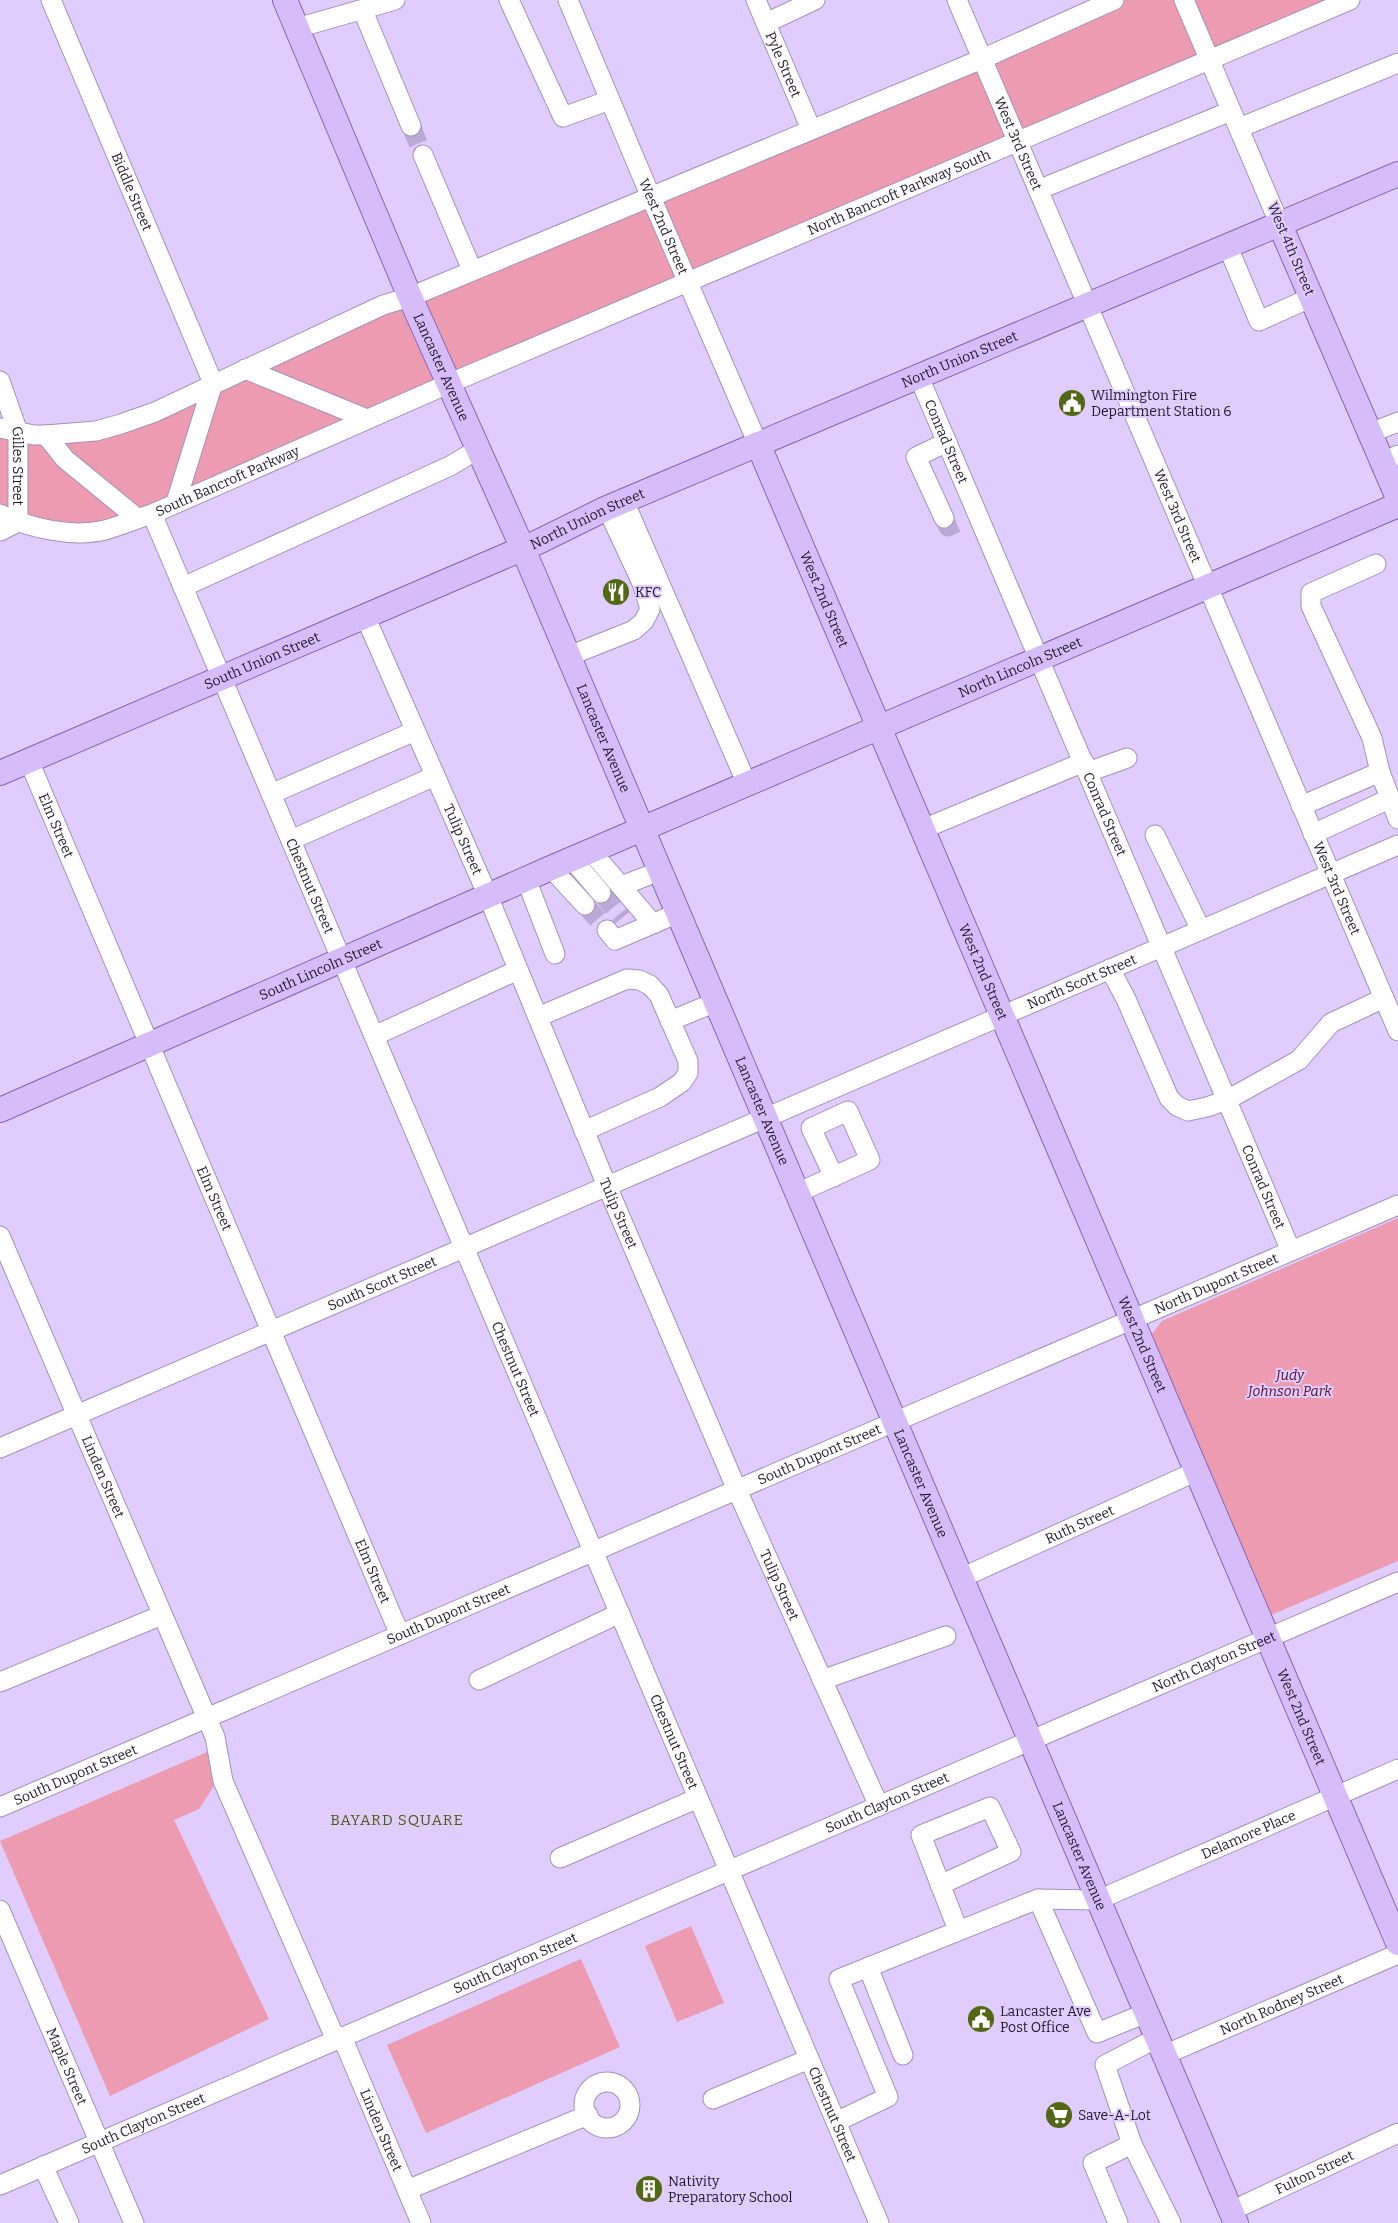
<svg xmlns="http://www.w3.org/2000/svg" width="1398" height="2223" viewBox="0 0 1398 2223" font-family="Bitter,serif">
	<style>
		.green { fill: #ed9bb0 }
		.lines { fill: none; stroke-linecap: round; stroke-linejoin: round }
		.minor-tunnel { stroke: #baa9d4; stroke-width: 19; stroke-dasharray: 19 9; stroke-linecap: butt }
		.minor-casing { stroke: #a391be; stroke-width: 21 }
		.major-casing { stroke: #8766b0; stroke-width: 26 }
		.minor { stroke: #fff; stroke-width: 19 }
		.major { stroke: #d7bcfa; stroke-width: 24 }
		.labels { text-anchor: middle; dominant-baseline: central; stroke-width: 4; stroke-linejoin: round; paint-order: stroke }
		.street-label { font-size: 14px; fill: #221a2c; stroke: #e0cdfe }
		.poi-label { font-size: 14px; fill: #221a2c; stroke: #e0cdfe; text-anchor: start }
		.park-label { font-size: 14px; font-style: italic; fill: #580e2a; stroke: #e0cdfe }
		.neighbourhood-label { font-size: 15px; letter-spacing: 1px; fill: #4b5e13; stroke: #e0cdfe }
	</style>
	<rect width="100%" height="100%" fill="#e0cdfe"/>
	<g class="green">
		<path d="M 1114,0 L 1350,0 L 104,530 L 0,514 L 0,428 L 96,431 Z"/>
		<path d="M 1398,1218 L 1398,1561 L 1271,1615 L 1152,1334 L 1162,1321 Z"/>
		<path d="M 214,1749 L 216,1783 L 199,1809 L 174,1820 L 269,2019 L 110,2096 L 0,1841 Z"/>
		<path d="M 691,1926 L 724,2003 L 677,2022 L 645,1946 Z"/>
		<path d="M 581,1959 L 620,2047 L 426,2133 L 387,2045 Z"/>
	</g>
	<g class="lines">
		<g class="minor-tunnel">
			<path d="M 411,126 L 423,155"/>
			<path d="M 944,518 L 948,527 L 963,520"/>
			<path d="M 601,893 L 622,918"/>
			<path d="M 585,905 L 607,930"/>
		</g>
		<defs>
			<g id="minor">
				<path id="s1" d="M 51,0 L 213,383 L 176,502"/>
				<path d="M 509,0 L 563,117 L 610,100"/>
				<path id="s2" d="M 568,0 L 650,195 L 758,444"/>
				<path id="s3" d="M 756,0 L 811,129"/>
				<path id="s4" d="M 957,0 L 1398,1031"/>
				<path d="M 1184,0 L 1280,225"/>
				<path d="M 363,11 L 411,126"/>
				<path d="M 766,23 L 815,0"/>
				<path d="M 297,28 L 395,0"/>
				<path d="M 1239,128 L 1398,63"/>
				<path d="M 423,155 L 472,270"/>
				<path d="M 1038,190 L 1231,111"/>
				<path d="M 1228,247 L 1259,321 L 1312,297"/>
				<path d="M 245,369 L 367,419"/>
				<path id="s5" d="M 919,377 L 1291,1251"/>
				<path id="s6" d="M 0,381 L 18,432 L 18,522 L 0,531"/>
				<path d="M 0,428 L 34,435 L 46,435 L 96,431 L 121,424 L 155,412 L 383,305 L 410,297 L 982,59 L 1114,0"/>
				<path d="M 1370,433 L 1398,422"/>
				<path d="M 46,435 L 65,459 L 137,518"/>
				<path d="M 1383,462 L 1398,455"/>
				<path d="M 624,501 L 747,784"/>
				<path id="s7" d="M 0,514 C 30,528 72,538 105,530 C 120,526 136,519 152,514 L 448,384 L 1350,0"/>
				<path id="s8" d="M 152,514 L 879,2223"/>
				<path d="M 944,518 L 916,457 L 947,442"/>
				<path d="M 1376,564 L 1311,593 L 1311,606 L 1372,738 L 1380,772 L 1398,819"/>
				<path d="M 183,587 L 450,466 L 477,450"/>
				<path id="s9" d="M 365,616 L 488,896 L 607,1186 L 737,1490 L 879,1806"/>
				<path d="M 569,656 L 634,630 L 644,621 L 650,609 L 642,583 L 607,508"/>
				<path id="s10" d="M 29,761 L 400,1635"/>
				<path d="M 1088,772 L 1127,758"/>
				<path d="M 271,794 L 415,731"/>
				<path d="M 1301,806 L 1380,772"/>
				<path d="M 923,829 L 1084,762"/>
				<path d="M 1313,834 L 1389,799"/>
				<path d="M 1155,835 L 1201,930"/>
				<path d="M 291,840 L 435,776"/>
				<path d="M 591,851 L 653,924"/>
				<path d="M 572,859 L 601,893"/>
				<path d="M 551,868 L 585,905"/>
				<path d="M 526,879 L 555,954"/>
				<path d="M 621,886 L 660,871"/>
				<path d="M 607,930 L 615,940 L 678,913"/>
				<path d="M 1110,969 L 1126,999 L 1169,1098 L 1177,1106 L 1188,1111 L 1207,1107 L 1227,1100 L 1299,1060 L 1331,1023 L 1384,998"/>
				<path d="M 538,1017 L 627,979 L 639,980 L 650,985 L 659,995 L 688,1061 L 688,1073 L 682,1082 L 660,1097 L 584,1131"/>
				<path d="M 670,1021 L 716,1002"/>
				<path d="M 374,1036 L 518,970"/>
				<path d="M 797,1193 L 870,1160 L 848,1111 L 811,1128 L 834,1177"/>
				<path id="s11" d="M 0,1236 L 215,1737 L 223,1781 L 336,2040"/>
				<path id="s12" d="M 0,1448 L 1398,845"/>
				<path id="s13" d="M 961,1578 L 1197,1471"/>
				<path d="M 479,1680 L 620,1613"/>
				<path d="M 822,1680 L 946,1636"/>
				<path d="M 0,1682 L 162,1615"/>
				<path id="s14" d="M 0,1807 L 1398,1205"/>
				<path d="M 560,1858 L 698,1798"/>
				<path d="M 940,1885 L 1011,1852 L 990,1807 L 921,1835 L 958,1930"/>
				<path d="M 1038,1899 L 1097,2033 L 1146,2013"/>
				<path id="s15" d="M 0,1910 L 134,2223"/>
				<path d="M 868,1967 L 903,2055"/>
				<path id="s16" d="M 342,2037 L 421,2223"/>
				<path d="M 1157,2038 L 1105,2065 L 1132,2144 L 1171,2223"/>
				<path id="s17" d="M 1164,2055 L 1398,1954"/>
				<circle cx="607" cy="2105" r="23"/>
				<path d="M 713,2099 L 809,2059"/>
				<path id="s18" d="M 836,2122 L 888,2097 L 839,1979 L 1038,1899 L 1098,1900 L 1398,1769"/>
				<path d="M 43,2166 L 69,2223"/>
				<path id="s19" d="M 0,2185 L 1398,1582"/>
				<path d="M 407,2190 L 588,2115"/>
				<path id="s20" d="M 1231,2211 L 1398,2133"/>
				<path d="M 1118,2223 L 1093,2163 L 1132,2144"/>
			</g>
			<g id="major">
				<path id="s21" d="M 285,0 L 410,297 L 523,549 L 1236,2223"/>
				<path d="M 1280,225 L 1398,498"/>
				<path id="s22" d="M 758,444 L 1398,1943"/>
				<path id="s23" d="M 0,773 L 538,542 L 607,508 L 1398,174"/>
				<path id="s24" d="M 0,1110 L 551,868 L 1398,505"/>
			</g>
		</defs>
		<use href="#minor" class="minor-casing"/>
		<use href="#major" class="major-casing"/>
		<use href="#minor" class="minor"/>
		<use href="#major" class="major"/>
	</g>
	<defs>
		<symbol id="civic-disc" viewBox="-11 -11 22 22"><circle r="9.5" fill="#536815" stroke="#e0cdfe"/><path d="M-.6-6.5H3V-4.5H.6V-3L4-1V1h2V6H-6V1h2V-1L-.6-3ZM-1.2 2.5V6h2.4V2.5Z" fill="#fff"/></symbol>
		<symbol id="restaurant-disc" viewBox="-11 -11 22 22"><circle r="9.5" fill="#536815" stroke="#e0cdfe"/><path d="M-5-6h1v4h1v-4h1v4h1v-4h1v5L-1.5 .5V6h-2V.5L-5-1ZM5-6V6H3V1.5H1.5Q1.5-4 5-6Z" fill="#fff"/></symbol>
		<symbol id="supermarket-disc" viewBox="-11 -11 22 22"><circle r="9.5" fill="#536815" stroke="#e0cdfe"/><path d="M-6-5.5h2.5l.6 2H6L4.5 2H-2.5L-4.4-4H-6ZM-1.5 3.2a1.3 1.3 0 1 0 .1 0ZM3 3.2a1.3 1.3 0 1 0 .1 0Z" fill="#fff"/></symbol>
		<symbol id="building-disc" viewBox="-11 -11 22 22"><circle r="9.5" fill="#536815" stroke="#e0cdfe"/><path d="M-4-6H4V6H1V3H-1V6H-4ZM-2.5-4.3h1.7v1.8h-1.7ZM.8-4.3h1.7v1.8H.8ZM-2.5-1h1.7V.8h-1.7ZM.8-1h1.7V.8H.8Z" fill="#fff"/></symbol>
	</defs>
	<g fill-rule="evenodd">
		<use href="#civic-disc" x="1056" y="387" width="32" height="32"/>
		<use href="#restaurant-disc" x="600" y="576" width="32" height="32"/>
		<use href="#civic-disc" x="965" y="2003" width="32" height="32"/>
		<use href="#supermarket-disc" x="1043" y="2099" width="32" height="32"/>
		<use href="#building-disc" x="633" y="2173" width="32" height="32"/>
	</g>
	<g class="labels">
		<g class="street-label">
			<text stroke="none"><textPath href="#s3" startOffset="70">Pyle Street</textPath></text>
			<text stroke="none"><textPath href="#s4" startOffset="156">West 3rd Street</textPath></text>
			<text stroke="none"><textPath href="#s1" startOffset="208">Biddle Street</textPath></text>
			<text stroke="none"><textPath href="#s7" startOffset="971">North Bancroft Parkway South</textPath></text>
			<text stroke="none"><textPath href="#s2" startOffset="246">West 2nd Street</textPath></text>
			<text transform="translate(1291 249) rotate(67)">West 4th Street</text>
			<text stroke="none"><textPath href="#s23" startOffset="1045">North Union Street</textPath></text>
			<text stroke="none"><textPath href="#s21" startOffset="399">Lancaster Avenue</textPath></text>
			<text stroke="none"><textPath href="#s5" startOffset="70">Conrad Street</textPath></text>
			<text stroke="none"><textPath href="#s6" startOffset="88">Gilles Street</textPath></text>
			<text stroke="none"><textPath href="#s7" startOffset="240">South Bancroft Parkway</textPath></text>
			<text stroke="none"><textPath href="#s4" startOffset="561">West 3rd Street</textPath></text>
			<text stroke="none"><textPath href="#s23" startOffset="640">North Union Street</textPath></text>
			<text stroke="none"><textPath href="#s22" startOffset="169">West 2nd Street</textPath></text>
			<text stroke="none"><textPath href="#s23" startOffset="285">South Union Street</textPath></text>
			<text stroke="none"><textPath href="#s24" startOffset="1112">North Lincoln Street</textPath></text>
			<text stroke="none"><textPath href="#s21" startOffset="804">Lancaster Avenue</textPath></text>
			<text stroke="none"><textPath href="#s5" startOffset="475">Conrad Street</textPath></text>
			<text stroke="none"><textPath href="#s10" startOffset="70">Elm Street</textPath></text>
			<text stroke="none"><textPath href="#s9" startOffset="244">Tulip Street</textPath></text>
			<text stroke="none"><textPath href="#s8" startOffset="404">Chestnut Street</textPath></text>
			<text stroke="none"><textPath href="#s4" startOffset="966">West 3rd Street</textPath></text>
			<text stroke="none"><textPath href="#s24" startOffset="350">South Lincoln Street</textPath></text>
			<text stroke="none"><textPath href="#s22" startOffset="574">West 2nd Street</textPath></text>
			<text stroke="none"><textPath href="#s12" startOffset="1178">North Scott Street</textPath></text>
			<text stroke="none"><textPath href="#s21" startOffset="1209">Lancaster Avenue</textPath></text>
			<text stroke="none"><textPath href="#s5" startOffset="880">Conrad Street</textPath></text>
			<text stroke="none"><textPath href="#s10" startOffset="475">Elm Street</textPath></text>
			<text stroke="none"><textPath href="#s9" startOffset="649">Tulip Street</textPath></text>
			<text stroke="none"><textPath href="#s12" startOffset="416">South Scott Street</textPath></text>
			<text stroke="none"><textPath href="#s14" startOffset="1324">North Dupont Street</textPath></text>
			<text stroke="none"><textPath href="#s22" startOffset="979">West 2nd Street</textPath></text>
			<text stroke="none"><textPath href="#s8" startOffset="929">Chestnut Street</textPath></text>
			<text stroke="none"><textPath href="#s14" startOffset="892">South Dupont Street</textPath></text>
			<text stroke="none"><textPath href="#s11" startOffset="262">Linden Street</textPath></text>
			<text stroke="none"><textPath href="#s21" startOffset="1614">Lancaster Avenue</textPath></text>
			<text stroke="none"><textPath href="#s13" startOffset="130">Ruth Street</textPath></text>
			<text stroke="none"><textPath href="#s10" startOffset="880">Elm Street</textPath></text>
			<text stroke="none"><textPath href="#s9" startOffset="1054">Tulip Street</textPath></text>
			<text stroke="none"><textPath href="#s14" startOffset="488">South Dupont Street</textPath></text>
			<text stroke="none"><textPath href="#s19" startOffset="1322">North Clayton Street</textPath></text>
			<text stroke="none"><textPath href="#s22" startOffset="1384">West 2nd Street</textPath></text>
			<text stroke="none"><textPath href="#s8" startOffset="1334">Chestnut Street</textPath></text>
			<text stroke="none"><textPath href="#s14" startOffset="82">South Dupont Street</textPath></text>
			<text stroke="none"><textPath href="#s19" startOffset="966">South Clayton Street</textPath></text>
			<text stroke="none"><textPath href="#s18" startOffset="624">Delamore Place</textPath></text>
			<text stroke="none"><textPath href="#s21" startOffset="2019">Lancaster Avenue</textPath></text>
			<text stroke="none"><textPath href="#s19" startOffset="561">South Clayton Street</textPath></text>
			<text stroke="none"><textPath href="#s17" startOffset="128">North Rodney Street</textPath></text>
			<text stroke="none"><textPath href="#s15" startOffset="170">Maple Street</textPath></text>
			<text stroke="none"><textPath href="#s8" startOffset="1739">Chestnut Street</textPath></text>
			<text stroke="none"><textPath href="#s19" startOffset="156">South Clayton Street</textPath></text>
			<text stroke="none"><textPath href="#s16" startOffset="101">Linden Street</textPath></text>
			<text stroke="none"><textPath href="#s20" startOffset="92">Fulton Street</textPath></text>
		</g>
		<g class="poi-label">
			<text x="1091" y="395">Wilmington Fire<tspan x="1091" dy="16">Department Station 6</tspan></text>
			<text x="635" y="592">KFC</text>
			<text x="1000" y="2011">Lancaster Ave<tspan x="1000" dy="16">Post Office</tspan></text>
			<text x="1078" y="2115">Save-A-Lot</text>
			<text x="668" y="2181">Nativity<tspan x="668" dy="16">Preparatory School</tspan></text>
		</g>
		<g class="park-label">
			<text x="1290" y="1375">Judy<tspan x="1290" dy="16">Johnson Park</tspan></text>
		</g>
		<g class="neighbourhood-label">
			<text x="397" y="1820">BAYARD SQUARE</text>
		</g>
	</g>
</svg>
